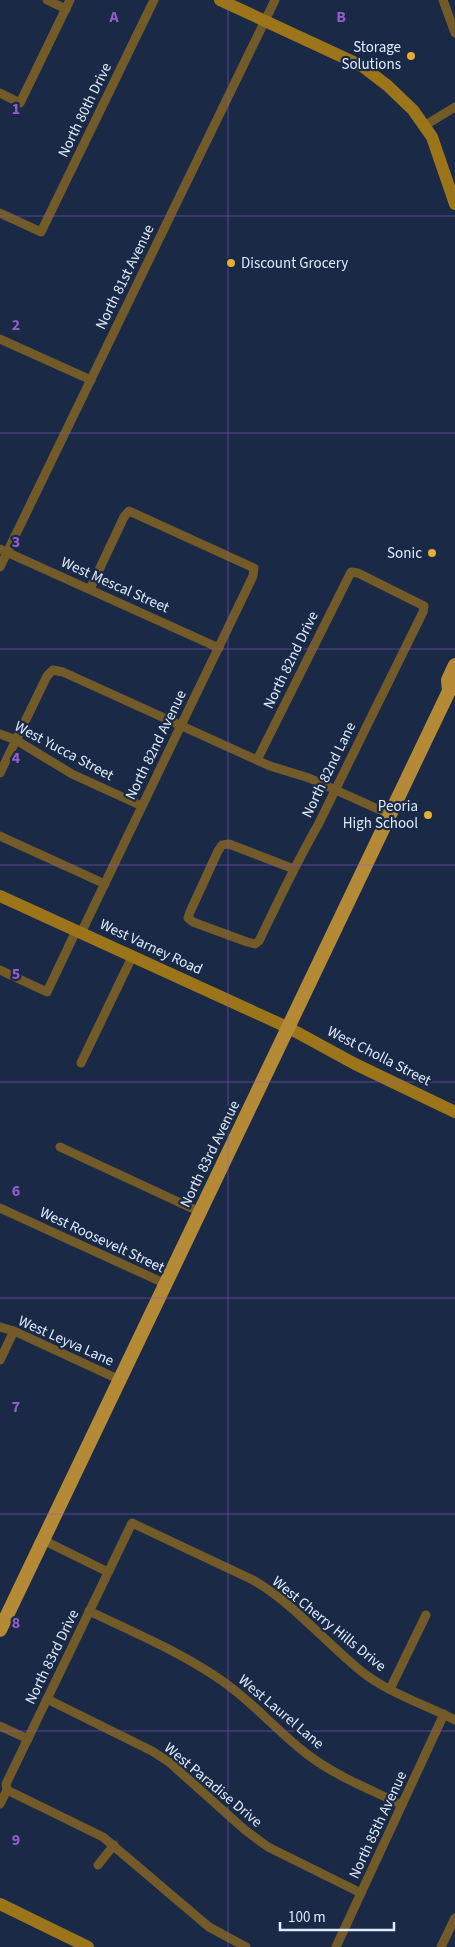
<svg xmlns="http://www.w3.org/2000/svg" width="455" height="1947" viewBox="0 0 455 1947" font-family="'Source Sans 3',sans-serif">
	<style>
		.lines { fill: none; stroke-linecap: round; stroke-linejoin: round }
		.street { stroke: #735a29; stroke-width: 9 }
		.secondary { stroke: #9c741a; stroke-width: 12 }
		.primary { stroke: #b48a37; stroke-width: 14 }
		.grid { fill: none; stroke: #945cce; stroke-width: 1; stroke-opacity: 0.55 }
		.poi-dot { fill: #e5ad36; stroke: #1a2a46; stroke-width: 2 }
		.labels { text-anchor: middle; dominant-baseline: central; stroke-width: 4.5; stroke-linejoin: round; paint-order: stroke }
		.poi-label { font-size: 15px; fill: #dfeafc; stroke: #1a2a46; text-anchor: end }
		.street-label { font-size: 15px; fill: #dfeafc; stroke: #1a2a46 }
		.grid-label { font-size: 16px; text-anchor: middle; font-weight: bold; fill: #945cce; stroke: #1a2a46; stroke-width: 4.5; stroke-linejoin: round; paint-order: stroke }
	</style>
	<rect width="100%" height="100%" fill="#1a2a46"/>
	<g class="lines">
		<g class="street">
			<path d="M 47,0 L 66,9"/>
			<path d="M 443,0 L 455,33"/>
			<path d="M 0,93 L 20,103 L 70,0"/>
			<path d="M 424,126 L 455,107"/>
			<path d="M 0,213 L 41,232 L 154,0"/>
			<path d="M 0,339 L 91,380"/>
			<path d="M 0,549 L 219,648"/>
			<path d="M 0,567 L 275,0"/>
			<path d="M 0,734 L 16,740 L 72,774 L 142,806"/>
			<path d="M 257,760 L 351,572 L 358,573 L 424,606 L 423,612 L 318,825 C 296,863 278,902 259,941 L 255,944 L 247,942 L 193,922 L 188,918 L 190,912 L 218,851 L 222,845 L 229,844 L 294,869"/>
			<path d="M 0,773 L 47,676 L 53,670 L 63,672 L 270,766 L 309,778 L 389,814"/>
			<path d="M 0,836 L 105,884"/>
			<path d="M 81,933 L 253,576 L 254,568 L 129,511 L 124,517 L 90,589"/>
			<path d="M 0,970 L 47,992 L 76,931"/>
			<path d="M 81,1063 L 132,957"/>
			<path d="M 60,1147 L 200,1212"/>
			<path d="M 0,1208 L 166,1284"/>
			<path d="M 0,1327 L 14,1331 L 120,1380"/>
			<path d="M 0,1360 L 14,1331"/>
			<path d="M 43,1540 L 108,1572"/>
			<path d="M 89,1611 C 133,1632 178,1651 218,1678 C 253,1701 278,1733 311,1757 C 338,1777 372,1790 402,1805"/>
			<path d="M 390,1689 L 426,1615"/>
			<path d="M 47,1699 L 152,1751 L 169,1762 L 245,1830 L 268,1847 L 361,1893"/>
			<path d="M 0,1726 L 28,1739"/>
			<path d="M 7,1790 L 103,1837 L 209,1927 L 246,1947"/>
			<path d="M 0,1804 L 7,1790 L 6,1784 L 132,1523 L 253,1580 C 294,1604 324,1641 361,1671 C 388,1693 424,1704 455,1720"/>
			<path d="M 98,1865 L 114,1845"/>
			<path d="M 336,1947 L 444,1714"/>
			<path d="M 441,1947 L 455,1918"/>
		</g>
		<g class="secondary">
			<path d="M 220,0 L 362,66 L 388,86 L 413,110 L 432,137 L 455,204"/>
			<path d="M 0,896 L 289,1028 L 355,1064 L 455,1112"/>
			<path d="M 0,1904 L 88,1947"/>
		</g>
		<path class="primary" d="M 0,1630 L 449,691 L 448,680 L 455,665"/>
	</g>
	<path class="grid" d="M 228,0 L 228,1947M 0,216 L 455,216M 0,433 L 455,433M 0,649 L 455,649M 0,865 L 455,865M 0,1082 L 455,1082M 0,1298 L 455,1298M 0,1514 L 455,1514M 0,1731 L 455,1731"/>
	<g class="poi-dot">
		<circle cx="411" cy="56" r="5"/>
		<circle cx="231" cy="263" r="5"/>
		<circle cx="432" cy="553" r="5"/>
		<circle cx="428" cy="815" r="5"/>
	</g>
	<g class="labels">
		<g class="poi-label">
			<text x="401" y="47">Storage<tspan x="401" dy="17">Solutions</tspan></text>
			<text x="241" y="263" text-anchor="start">Discount Grocery</text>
			<text x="422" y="553">Sonic</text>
			<text x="418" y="806">Peoria<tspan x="418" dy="17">High School</tspan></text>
		</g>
		<g class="street-label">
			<text transform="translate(85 110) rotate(-64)">North 80th Drive</text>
			<text transform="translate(125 277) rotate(-64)">North 81st Avenue</text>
			<text transform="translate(115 585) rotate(24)">West Mescal Street</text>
			<text transform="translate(291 660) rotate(-64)">North 82nd Drive</text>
			<text transform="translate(156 745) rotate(-64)">North 82nd Avenue</text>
			<text transform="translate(64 751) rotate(28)">West Yucca Street</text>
			<text transform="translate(329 770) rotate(-64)">North 82nd Lane</text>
			<text transform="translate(151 947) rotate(25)">West Varney Road</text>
			<text transform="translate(379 1056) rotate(27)">West Cholla Street</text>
			<text transform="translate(210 1154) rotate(-64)">North 83rd Avenue</text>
			<text transform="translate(102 1240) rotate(25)">West Roosevelt Street</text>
			<text transform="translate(66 1341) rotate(24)">West Leyva Lane</text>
			<text transform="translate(329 1624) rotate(39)">West Cherry Hills Drive</text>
			<text transform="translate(52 1657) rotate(-64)">North 83rd Drive</text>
			<text transform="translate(281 1712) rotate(40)">West Laurel Lane</text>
			<text transform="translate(213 1785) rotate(40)">West Paradise Drive</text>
			<text transform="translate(378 1825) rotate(-65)">North 85th Avenue</text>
		</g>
	</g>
	<g class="grid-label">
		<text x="114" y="22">A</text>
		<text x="341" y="22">B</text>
		<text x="16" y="114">1</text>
		<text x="16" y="330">2</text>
		<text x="16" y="547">3</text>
		<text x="16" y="763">4</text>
		<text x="16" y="979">5</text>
		<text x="16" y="1196">6</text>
		<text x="16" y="1412">7</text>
		<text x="16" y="1628">8</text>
		<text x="16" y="1845">9</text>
	</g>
	<path d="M280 1922v8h114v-8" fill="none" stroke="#dfeafc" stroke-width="2.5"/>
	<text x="288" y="1922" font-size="15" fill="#dfeafc" stroke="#1a2a46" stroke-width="4" paint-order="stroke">100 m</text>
</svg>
